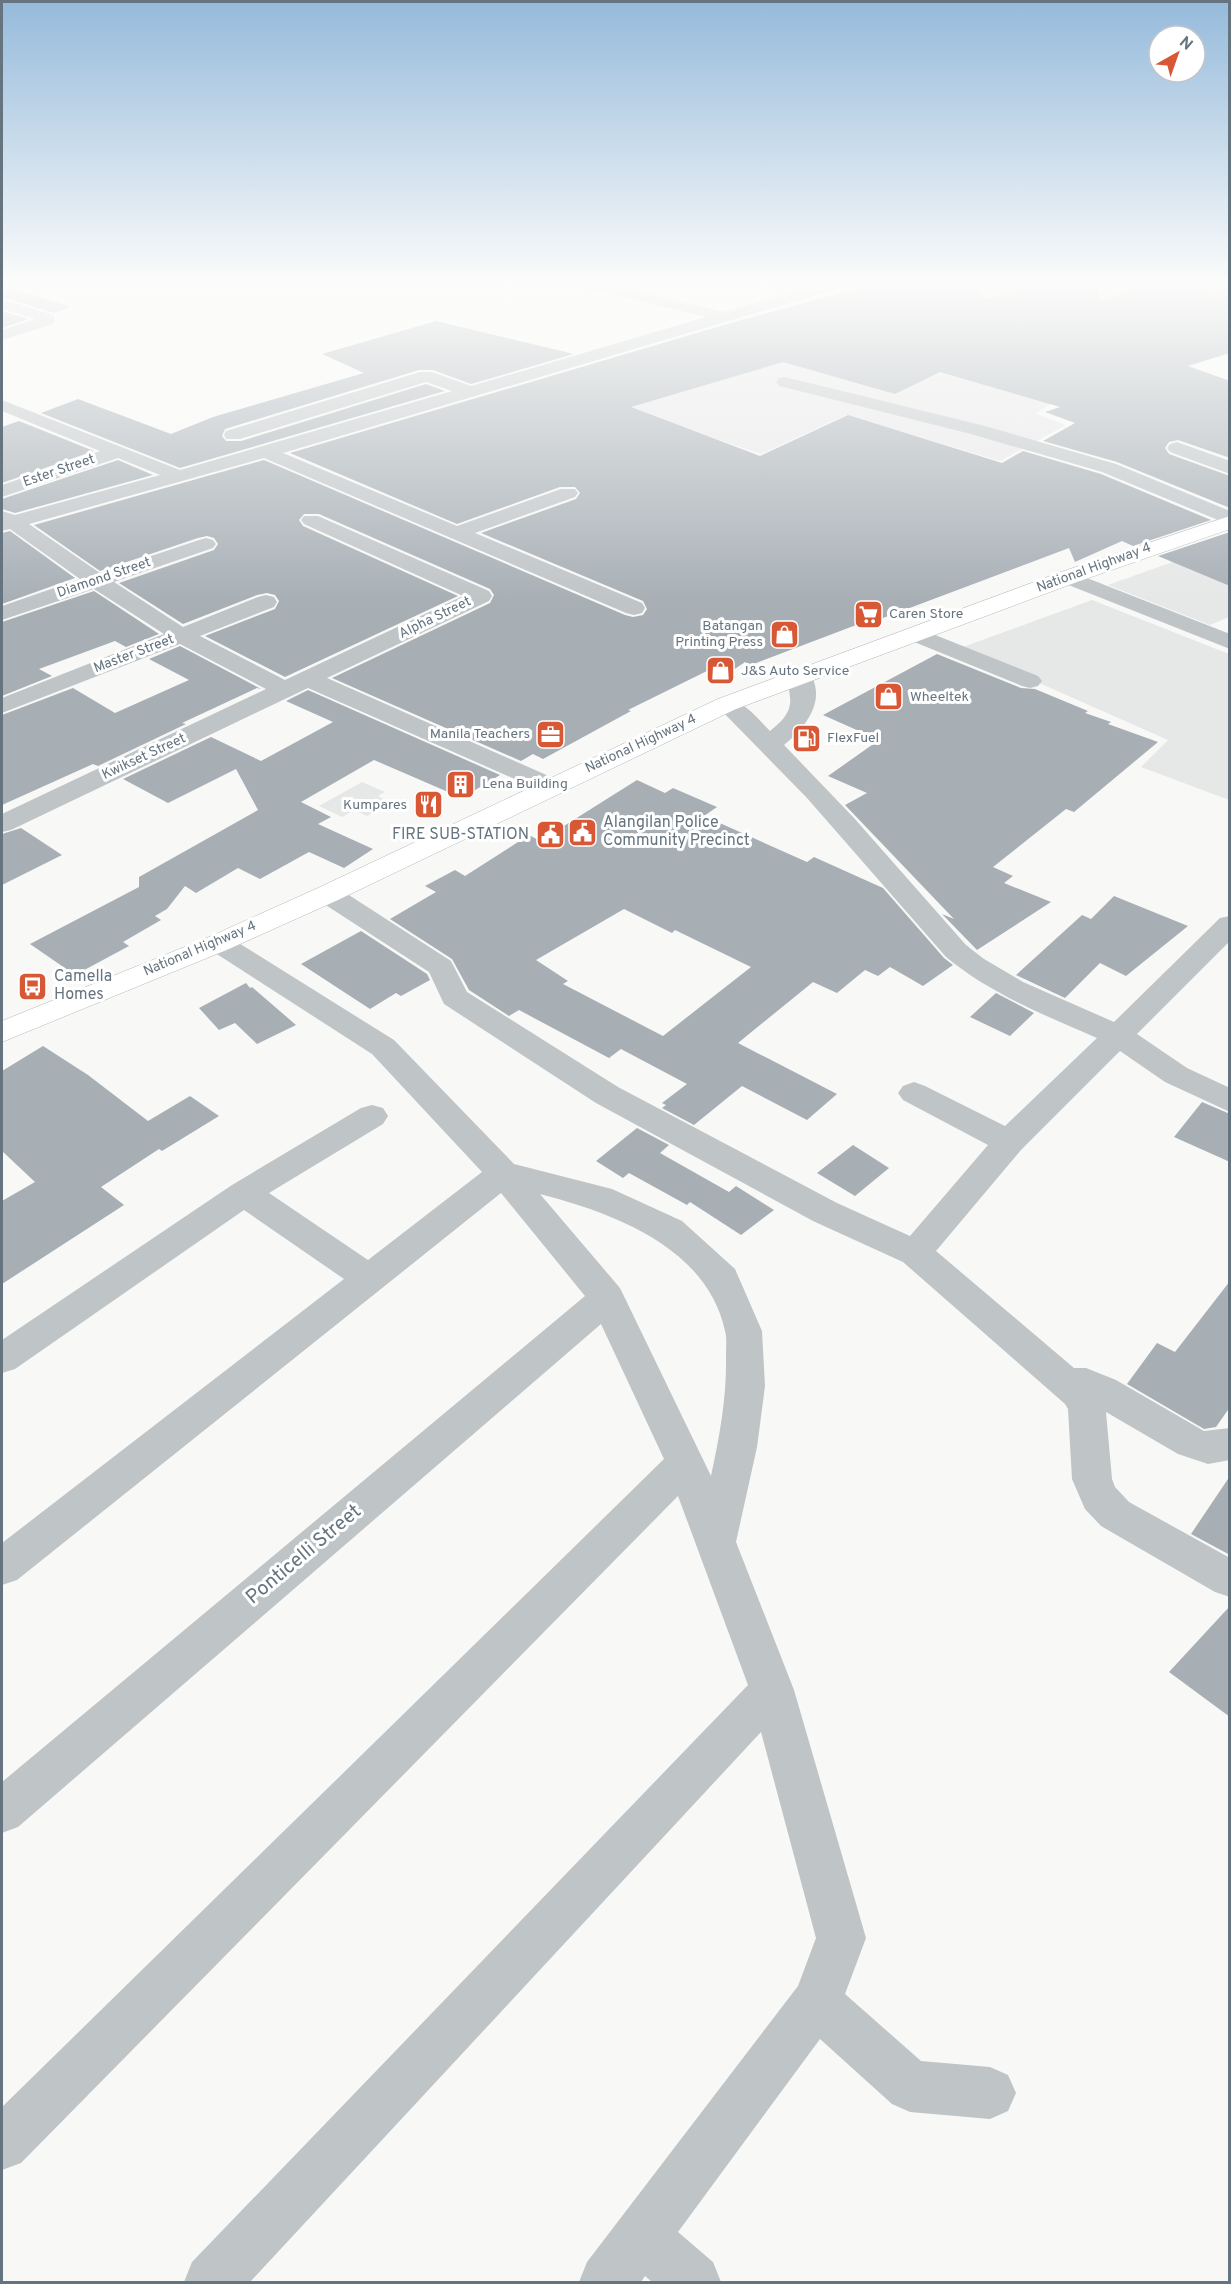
<svg xmlns="http://www.w3.org/2000/svg" width="1231" height="2284" viewBox="0 0 1231 2284" font-family="Overpass,sans-serif">
	<style>
		.built { fill: #e6e7e7 }
		.building { fill: #a7afb5; fill-rule: evenodd }
		.lines { fill: none; stroke-linecap: round; stroke-linejoin: round }
		.major-casing { stroke: #b3b8bc; stroke-width: 1 }
		.minor { fill: #bfc4c7; fill-rule: evenodd }
		.major { fill: #fff; fill-rule: evenodd }
		.labels { text-anchor: middle; dominant-baseline: central; stroke-width: 6; stroke-linejoin: round; paint-order: stroke }
		.far-street-label { font-size: 14px; fill: #65747f; stroke: #fff }
		.far-poi-label { font-size: 14px; fill: #65747f; stroke: #fff; text-anchor: start }
		.poi-label { font-size: 16px; fill: #65747f; stroke: #fff; text-anchor: start }
		.near-street-label { font-size: 20px; fill: #65747f; stroke: #fff }
	</style>
	<rect width="100%" height="100%" fill="#f8f8f6"/>
	<g class="built">
		<path d="M 971,283 L 1229,283 L 1229,351 L 1073,387 L 1036,414 L 1066,425 L 1000,461 L 846,415 L 761,454 L 595,398 Z"/>
		<path d="M 1229,542 L 1229,617 L 1210,625 L 1108,585 Z"/>
		<path d="M 1092,600 L 1229,654 L 1229,800 L 1141,767 L 1168,740 L 960,648 Z"/>
		<path d="M 362,782 L 385,792 L 378,796 L 390,802 L 367,816 L 354,810 L 342,817 L 319,806 Z"/>
	</g>
	<g class="building">
		<path d="M 878,283 L 989,283 L 979,290 L 981,295 L 988,298 L 1018,288 L 1021,283 L 1097,283 L 1100,302 L 1147,283 L 1183,283 L 1214,291 L 1230,285 L 1230,353 L 1188,366 L 1230,381 L 1230,458 L 1178,440 L 1169,442 L 1165,448 L 1169,454 L 1230,476 L 1230,508 L 1117,462 L 1043,441 L 1075,423 L 1045,412 L 1060,407 L 940,372 L 895,394 L 783,362 L 631,407 L 760,456 L 848,415 L 1002,463 L 1023,451 L 1101,474 L 1211,520 L 1133,546 L 1122,541 L 1075,562 L 1069,548 L 867,624 L 864,622 L 751,665 L 745,662 L 723,677 L 707,671 L 628,710 L 631,711 L 543,759 L 533,754 L 521,761 L 332,678 L 490,603 L 494,595 L 490,589 L 319,514 L 304,514 L 299,520 L 303,526 L 458,596 L 285,677 L 205,636 L 275,609 L 279,601 L 275,595 L 267,593 L 257,595 L 183,624 L 119,583 L 214,550 L 218,544 L 214,538 L 207,536 L 198,538 L 100,571 L 34,525 L 264,460 L 625,615 L 633,617 L 643,615 L 647,609 L 643,601 L 481,533 L 576,499 L 580,493 L 575,487 L 560,487 L 457,524 L 290,453 L 727,324 Z"/>
		<path d="M 2,285 L 71,307 L 54,313 L 2,297 Z"/>
		<path d="M 2,311 L 28,319 L 2,328 Z"/>
		<path d="M 436,321 L 574,354 L 471,384 L 433,370 L 419,370 L 225,429 L 222,436 L 226,441 L 241,441 L 426,384 L 445,391 L 180,468 L 41,413 L 78,399 L 171,434 L 213,417 L 364,373 L 322,354 Z"/>
		<path d="M 19,421 L 94,451 L 2,483 L 2,427 Z"/>
		<path d="M 118,460 L 153,475 L 15,513 L 2,509 L 2,499 Z"/>
		<path d="M 10,531 L 75,578 L 2,604 L 2,533 Z"/>
		<path d="M 1230,532 L 1230,586 L 1158,556 Z"/>
		<path d="M 94,591 L 159,634 L 126,647 L 115,641 L 39,669 L 52,676 L 2,696 L 2,622 Z"/>
		<path d="M 180,646 L 261,689 L 257,688 L 182,723 L 186,724 L 98,766 L 93,764 L 2,805 L 2,715 L 73,688 L 115,713 L 189,680 L 149,659 Z"/>
		<path d="M 937,654 L 1021,688 L 1035,689 L 1088,711 L 1085,713 L 1111,722 L 1108,724 L 1158,742 L 1074,812 L 1066,809 L 993,867 L 1013,876 L 1004,883 L 1051,902 L 977,950 L 942,914 L 954,919 L 845,805 L 867,793 L 828,776 L 879,740 L 823,715 Z"/>
		<path d="M 308,690 L 500,775 L 462,798 L 374,760 L 301,802 L 331,817 L 318,824 L 373,849 L 344,868 L 309,852 L 260,879 L 238,868 L 196,893 L 185,886 L 167,909 L 155,916 L 161,920 L 123,942 L 129,946 L 75,975 L 30,944 L 139,887 L 139,877 L 258,810 L 236,769 L 168,803 L 123,779 L 211,737 L 261,761 L 333,722 L 286,701 Z"/>
		<path d="M 637,780 L 665,793 L 673,788 L 717,807 L 704,816 L 807,862 L 814,857 L 883,888 L 944,958 L 953,965 L 923,986 L 890,967 L 878,976 L 865,970 L 837,993 L 813,982 L 738,1043 L 837,1094 L 807,1120 L 742,1086 L 694,1125 L 662,1108 L 666,1105 L 662,1103 L 687,1084 L 621,1049 L 609,1058 L 519,1010 L 509,1016 L 469,990 L 452,959 L 390,919 L 436,892 L 425,886 L 455,870 L 465,876 L 529,835 L 540,841 ZM 624,909 L 672,933 L 675,930 L 751,967 L 663,1036 L 563,984 L 568,981 L 536,960 Z"/>
		<path d="M 21,828 L 62,855 L 2,885 L 2,834 Z"/>
		<path d="M 1114,896 L 1188,926 L 1126,976 L 1100,963 L 1065,998 L 1016,975 L 1082,915 L 1091,919 Z"/>
		<path d="M 361,931 L 427,974 L 430,980 L 401,996 L 396,993 L 370,1009 L 301,964 Z"/>
		<path d="M 246,983 L 250,988 L 252,987 L 296,1025 L 257,1044 L 235,1023 L 219,1030 L 199,1008 Z"/>
		<path d="M 996,993 L 1034,1013 L 1010,1036 L 970,1017 Z"/>
		<path d="M 43,1046 L 88,1075 L 148,1121 L 190,1096 L 219,1116 L 162,1151 L 159,1149 L 101,1187 L 124,1205 L 2,1284 L 2,1201 L 35,1182 L 2,1151 L 2,1071 Z"/>
		<path d="M 1202,1102 L 1230,1114 L 1230,1162 L 1174,1137 Z"/>
		<path d="M 637,1128 L 669,1145 L 660,1153 L 729,1192 L 736,1186 L 774,1210 L 741,1235 L 690,1202 L 687,1205 L 629,1173 L 623,1178 L 596,1161 Z"/>
		<path d="M 853,1145 L 889,1168 L 855,1196 L 817,1173 Z"/>
		<path d="M 1230,1281 L 1230,1407 L 1216,1427 L 1204,1429 L 1127,1384 L 1157,1343 L 1175,1352 Z"/>
		<path d="M 1230,1476 L 1230,1555 L 1191,1534 Z"/>
		<path d="M 1230,1606 L 1230,1717 L 1169,1672 Z"/>
	</g>
	<g class="lines">
		<defs>
			<path id="major" d="M 1230,516 L 1230,529 L 1077,582 L 736,709 L 338,900 L 229,949 L 2,1042 L 2,1021 L 209,937 L 318,888 L 718,699 L 1061,572 Z"/>
		</defs>
		<use href="#major" class="major-casing"/>
		<g class="minor">
			<path d="M 574,283 L 603,283 L 724,312 L 823,283 L 849,283 L 847,286 L 283,453 L 457,526 L 561,489 L 575,489 L 578,493 L 575,497 L 475,533 L 642,603 L 645,608 L 642,613 L 634,615 L 626,613 L 264,458 L 29,524 L 100,573 L 199,540 L 206,538 L 213,540 L 216,544 L 213,548 L 114,582 L 183,627 L 258,597 L 266,595 L 274,597 L 277,602 L 274,607 L 200,636 L 285,680 L 463,596 L 304,524 L 301,520 L 304,516 L 318,516 L 489,591 L 492,596 L 489,601 L 327,678 L 560,781 L 564,786 L 560,791 L 551,794 L 542,791 L 308,688 L 11,830 L 2,832 L 2,814 L 266,689 L 180,644 L 2,713 L 2,698 L 164,634 L 94,589 L 2,620 L 2,606 L 80,579 L 10,529 L 2,531 L 2,511 L 15,515 L 160,475 L 118,458 L 2,497 L 2,485 L 100,451 L 2,411 L 2,400 L 180,470 L 452,391 L 426,382 L 240,439 L 226,439 L 224,435 L 226,431 L 420,372 L 432,372 L 471,386 L 706,317 L 576,286 Z"/>
			<path d="M 996,283 L 1019,283 L 1017,286 L 989,296 L 983,294 L 981,291 L 983,288 Z"/>
			<path d="M 2,299 L 53,315 L 55,321 L 53,324 L 2,340 L 2,330 L 35,319 L 2,309 Z"/>
			<path d="M 785,377 L 985,426 L 1116,464 L 1230,511 L 1230,525 L 1102,472 L 971,434 L 779,386 L 776,382 L 779,378 Z"/>
			<path d="M 1177,442 L 1230,461 L 1230,474 L 1170,452 L 1167,448 L 1170,444 Z"/>
			<path d="M 1069,571 L 1230,634 L 1230,649 L 1061,582 L 1058,577 L 1061,572 Z"/>
			<path d="M 915,627 L 1038,676 L 1042,681 L 1038,686 L 1030,688 L 1022,686 L 907,639 L 904,634 L 907,629 Z"/>
			<path d="M 801,670 L 809,672 C 828,700 805,728 784,745 L 854,818 L 966,945 L 984,959 L 1023,982 L 1114,1022 L 1220,918 L 1230,916 L 1230,941 L 1137,1034 L 1187,1068 L 1230,1088 L 1230,1112 L 1165,1082 L 1120,1051 L 1021,1150 L 936,1251 L 1074,1368 L 1086,1368 L 1116,1380 L 1204,1431 L 1230,1428 L 1230,1460 L 1208,1464 L 1178,1454 L 1106,1412 L 1112,1479 L 1115,1487 L 1129,1502 L 1230,1558 L 1230,1597 L 1215,1592 L 1101,1526 L 1085,1509 L 1072,1479 L 1068,1409 L 1065,1404 L 903,1262 L 813,1221 L 596,1103 L 444,1004 L 429,972 L 318,900 L 314,894 L 318,888 L 328,886 L 338,888 L 451,961 L 467,992 L 618,1087 L 837,1203 L 910,1236 L 988,1145 L 903,1100 L 898,1093 L 903,1086 L 914,1082 L 925,1086 L 1005,1126 L 1097,1038 C 1044,1015 991,994 946,957 L 807,798 L 715,704 L 718,699 C 739,694 756,717 770,731 C 807,703 779,691 793,672 Z"/>
			<path d="M 219,934 L 229,937 L 394,1040 L 514,1164 L 612,1189 L 682,1221 L 735,1269 L 762,1331 L 765,1386 L 757,1447 L 736,1542 L 794,1690 L 866,1938 L 845,1994 L 921,2061 L 990,2067 L 1008,2075 L 1016,2093 L 1008,2111 L 990,2119 L 910,2112 L 892,2104 L 820,2039 L 678,2232 L 713,2262 L 721,2282 L 652,2282 L 645,2276 L 641,2282 L 579,2282 L 587,2262 L 798,1986 L 816,1938 L 761,1732 L 250,2282 L 184,2282 L 192,2262 L 748,1685 L 678,1496 L 21,2163 L 2,2170 L 2,2107 L 664,1459 L 601,1324 L 18,1827 L 2,1833 L 2,1782 L 585,1296 L 501,1193 L 17,1580 L 2,1585 L 2,1543 L 344,1279 L 244,1210 L 15,1369 L 2,1373 L 2,1340 L 232,1185 L 361,1108 L 372,1105 L 383,1108 L 388,1116 L 383,1124 L 269,1193 L 368,1260 L 482,1172 L 372,1054 L 209,949 L 205,943 L 209,937 ZM 540,1194 C 613,1213 707,1247 725,1331 C 727,1338 726,1346 726,1354 C 727,1395 720,1435 711,1476 L 620,1288 Z"/>
		</g>
		<use href="#major" class="major"/>
	</g>
	<linearGradient id="sky" x2="0" y2="1"><stop stop-color="#95badb"/><stop offset="0.47" stop-color="#fcfcfb"/><stop offset="1" stop-color="#fcfcfb" stop-opacity="0"/></linearGradient>
	<rect width="1231" height="603" fill="url(#sky)"/>
	<defs>
		<symbol id="supermarket-square" viewBox="-11 -11 22 22"><rect x="-9" y="-9" width="18" height="18" rx="4" fill="#d85836" stroke="#fff"/><path d="M-6-5.5h2.5l.6 2H6L4.5 2H-2.5L-4.4-4H-6ZM-1.5 3.2a1.3 1.3 0 1 0 .1 0ZM3 3.2a1.3 1.3 0 1 0 .1 0Z" fill="#fff"/></symbol>
		<symbol id="shop-square" viewBox="-11 -11 22 22"><rect x="-9" y="-9" width="18" height="18" rx="4" fill="#d85836" stroke="#fff"/><path d="M-5-2.5h2.3a2.7 3.5 0 0 1 5.4 0H5L5.5 6h-11ZM-1.5-2.5h3a1.5 2.3 0 0 0-3 0Z" fill="#fff"/></symbol>
		<symbol id="office-square" viewBox="-11 -11 22 22"><rect x="-9" y="-9" width="18" height="18" rx="4" fill="#d85836" stroke="#fff"/><path d="M-6-3h4V-5.5h4V-3h4V5H-6ZM-1-4.5V-3h2v-1.5ZM-6 0V1H6V0Z" fill="#fff"/></symbol>
		<symbol id="fuel-square" viewBox="-11 -11 22 22"><rect x="-9" y="-9" width="18" height="18" rx="4" fill="#d85836" stroke="#fff"/><path d="M-5.5-6h7V0h2V4h1.3V-2.5L3-4.5l.8-.8L6-3V5H2.5V1h-1V6h-7ZM-4.2-4.7v3.2H.2V-4.7Z" fill="#fff"/></symbol>
		<symbol id="building-square" viewBox="-11 -11 22 22"><rect x="-9" y="-9" width="18" height="18" rx="4" fill="#d85836" stroke="#fff"/><path d="M-4-6H4V6H1V3H-1V6H-4ZM-2.5-4.3h1.7v1.8h-1.7ZM.8-4.3h1.7v1.8H.8ZM-2.5-1h1.7V.8h-1.7ZM.8-1h1.7V.8H.8Z" fill="#fff"/></symbol>
		<symbol id="restaurant-square" viewBox="-11 -11 22 22"><rect x="-9" y="-9" width="18" height="18" rx="4" fill="#d85836" stroke="#fff"/><path d="M-5-6h1v4h1v-4h1v4h1v-4h1v5L-1.5 .5V6h-2V.5L-5-1ZM5-6V6H3V1.5H1.5Q1.5-4 5-6Z" fill="#fff"/></symbol>
		<symbol id="civic-square" viewBox="-11 -11 22 22"><rect x="-9" y="-9" width="18" height="18" rx="4" fill="#d85836" stroke="#fff"/><path d="M-.6-6.5H3V-4.5H.6V-3L4-1V1h2V6H-6V1h2V-1L-.6-3ZM-1.2 2.5V6h2.4V2.5Z" fill="#fff"/></symbol>
		<symbol id="bus-square" viewBox="-11 -11 22 22"><rect x="-9" y="-9" width="18" height="18" rx="4" fill="#d85836" stroke="#fff"/><path d="M-5-6H5V4H4V6H2V4H-2V6H-4V4H-5ZM-3.5-4V0h7V-4ZM-3.5 1.2v1.5H-2V1.2ZM2 1.2v1.5H3.5V1.2Z" fill="#fff"/></symbol>
	</defs>
	<g fill-rule="evenodd">
		<use href="#supermarket-square" x="852" y="598" width="33" height="33"/>
		<use href="#shop-square" x="768" y="618" width="33" height="33"/>
		<use href="#shop-square" x="704" y="654" width="33" height="33"/>
		<use href="#shop-square" x="872" y="680" width="33" height="33"/>
		<use href="#office-square" x="534" y="718" width="33" height="33"/>
		<use href="#fuel-square" x="790" y="722" width="33" height="33"/>
		<use href="#building-square" x="444" y="768" width="33" height="33"/>
		<use href="#restaurant-square" x="412" y="788" width="33" height="33"/>
		<use href="#civic-square" x="566" y="816" width="33" height="33"/>
		<use href="#civic-square" x="534" y="818" width="33" height="33"/>
		<use href="#bus-square" x="16" y="970" width="33" height="33"/>
	</g>
	<g class="labels">
		<g class="far-street-label">
			<text transform="translate(59 471) rotate(-19)">Ester Street</text>
			<text transform="translate(1094 568) rotate(-20)">National Highway 4</text>
			<text transform="translate(104 578) rotate(-19)">Diamond Street</text>
			<text transform="translate(435 618) rotate(-26)">Alpha Street</text>
			<text transform="translate(134 654) rotate(-21)">Master Street</text>
			<text transform="translate(641 744) rotate(-25)">National Highway 4</text>
			<text transform="translate(144 757) rotate(-25)">Kwikset Street</text>
			<text transform="translate(200 949) rotate(-23)">National Highway 4</text>
		</g>
		<g class="far-poi-label">
			<text x="889" y="614">Caren Store</text>
			<text x="763" y="626" text-anchor="end">Batangan<tspan x="763" dy="16">Printing Press</tspan></text>
			<text x="741" y="671">J&amp;S Auto Service</text>
			<text x="910" y="697">Wheeltek</text>
			<text x="530" y="734" text-anchor="end">Manila Teachers</text>
			<text x="827" y="738">FlexFuel</text>
			<text x="482" y="784">Lena Building</text>
			<text x="407" y="805" text-anchor="end">Kumpares</text>
		</g>
		<g class="poi-label">
			<text x="603" y="823">Alangilan Police<tspan x="603" dy="18">Community Precinct</tspan></text>
			<text x="529" y="835" text-anchor="end">FIRE SUB-STATION</text>
			<text x="54" y="977">Camella<tspan x="54" dy="18">Homes</tspan></text>
		</g>
		<g class="near-street-label">
			<text transform="translate(304 1555) rotate(-40)">Ponticelli Street</text>
		</g>
	</g>
	<rect width="1231" height="2284" fill="none" stroke="#65747f" stroke-width="6"/>
	<g transform="translate(1177 54) rotate(40)"><circle r="28" fill="#ffffff" stroke="#c1c7cc" stroke-width="1.5"/>
	<path d="M0-4.5L10 22L0 15L-10 22Z" fill="#d85836"/>
	<text y="-9" font-size="16" font-weight="bold" text-anchor="middle" fill="#65747f">N</text>
	</g>
</svg>
